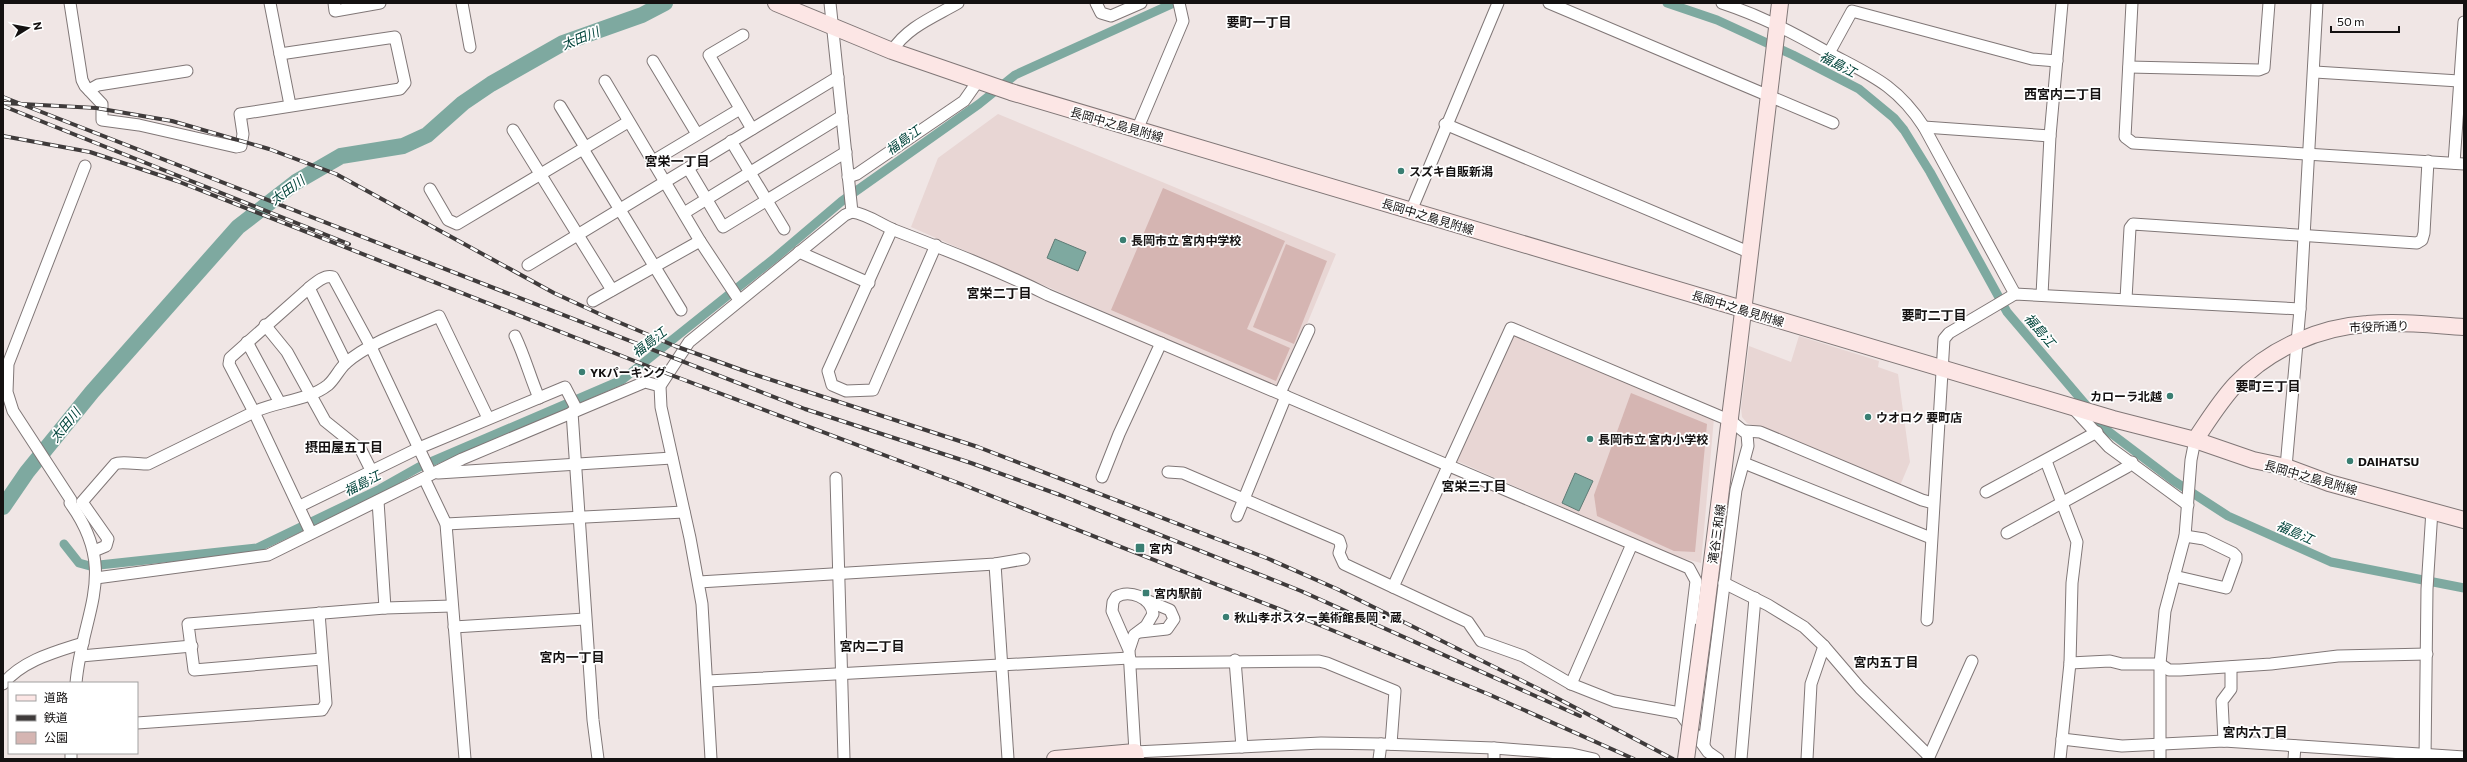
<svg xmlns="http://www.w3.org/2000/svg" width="2467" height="762" viewBox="0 0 2467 762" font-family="Commissioner,'Noto Sans JP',sans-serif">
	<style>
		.built { fill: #e8d6d4 }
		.green { fill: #d5b5b2 }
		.water { fill: #7ea9a0; stroke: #5e7b75 }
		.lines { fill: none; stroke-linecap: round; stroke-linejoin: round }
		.canal { stroke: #7ea9a0; stroke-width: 9 }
		.river { stroke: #7ea9a0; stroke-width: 16 }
		.street-casing { stroke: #807777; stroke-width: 13 }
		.secondary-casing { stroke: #807777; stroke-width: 18 }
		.street { stroke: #fff; stroke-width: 11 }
		.secondary { stroke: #fce6e5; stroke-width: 16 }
		.rail-casing { stroke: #3f3b3b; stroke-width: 4 }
		.rail { stroke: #fff; stroke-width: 2.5; stroke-dasharray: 8; stroke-linecap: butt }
		.secondary-bridge-casing { stroke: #807777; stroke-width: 18; stroke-linecap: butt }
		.secondary-bridge { stroke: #fce6e5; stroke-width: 16 }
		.poi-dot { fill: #3a7e72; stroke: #fff; stroke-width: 1.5 }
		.labels { text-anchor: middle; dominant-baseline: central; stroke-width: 3.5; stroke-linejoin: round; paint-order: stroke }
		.street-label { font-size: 12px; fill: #141111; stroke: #fff }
		.poi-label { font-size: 12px; font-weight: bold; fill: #141111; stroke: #fff; text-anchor: start }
		.neighbourhood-label { font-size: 13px; font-weight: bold; fill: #141111; stroke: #fff }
		.water-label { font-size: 13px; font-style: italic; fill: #00433a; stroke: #fff }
	</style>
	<rect width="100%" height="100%" fill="#f0e6e5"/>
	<g class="built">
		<path d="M 998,114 L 1336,254 L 1280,389 L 911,227 L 938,158 Z"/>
		<path d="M 1513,334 L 1714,418 L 1701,563 L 1674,556 L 1457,461 Z"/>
		<path d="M 1799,336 L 1879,361 L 1878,367 L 1898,374 L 1910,462 L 1899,488 L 1747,423 L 1742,417 L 1741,408 L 1749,346 L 1791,362 Z"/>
	</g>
	<g class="green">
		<path d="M 1163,188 L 1285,241 L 1247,329 L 1290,348 L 1276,381 L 1111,310 Z"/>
		<path d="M 1286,244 L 1327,261 L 1294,344 L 1253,327 Z"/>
		<path d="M 1631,393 L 1707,424 L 1695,552 L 1674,551 L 1597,516 L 1594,495 Z"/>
	</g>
	<g class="water">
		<path d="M 1055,239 L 1086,252 L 1078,271 L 1047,258 Z"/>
		<path d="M 1575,473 L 1593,481 L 1579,511 L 1562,503 Z"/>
	</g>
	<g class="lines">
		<g class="canal">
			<path d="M 1667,3 L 1717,20 L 1793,55 L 1859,89 L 1894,118 L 1904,130 L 1930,172 L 2007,312 L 2108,431 L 2174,481 L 2228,516 L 2331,562 L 2464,588"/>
			<path d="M 64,544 L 79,563 L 90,566 L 257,548 L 380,489 L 419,467 L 622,380 L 776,257 L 842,201 L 979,104 L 1015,75 L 1174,3"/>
		</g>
		<path class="river" d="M 3,507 L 27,472 L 92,392 L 238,227 L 296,182 L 341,156 L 403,146 L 427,135 L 463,103 L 491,84 L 563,43 L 642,15 L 665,3"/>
		<defs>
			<g id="street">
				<path d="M 70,3 L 82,80 L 85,86 L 102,104 L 102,120 L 139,125 L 236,147 L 241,146 L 243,134 L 240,114 L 400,89 L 405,83 L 395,37 L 280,54"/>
				<path d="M 270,3 L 290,105"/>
				<path d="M 334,3 L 335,11 L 380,3"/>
				<path d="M 462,3 L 470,47"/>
				<path d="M 830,3 L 852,212 C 867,214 880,224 894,230 C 946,250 998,270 1048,295 L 1689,568 L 1696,581 L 1680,713 L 1708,752 L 1718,759"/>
				<path d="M 1096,3 L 1101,13 L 1111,16 L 1141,3"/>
				<path d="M 1549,3 L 1833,123"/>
				<path d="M 1722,3 C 1761,16 1792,32 1827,52 C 1870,75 1896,84 1924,127 L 2015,294"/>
				<path d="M 2132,3 L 2125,137 L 2133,143 L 2464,164"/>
				<path d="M 743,35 L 709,55 L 752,129"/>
				<path d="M 892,51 C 907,27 934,17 958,3"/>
				<path d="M 1829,53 L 1852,11 L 2032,59 L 2057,61"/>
				<path d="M 653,61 L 697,134"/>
				<path d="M 2129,67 L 2259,70 L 2264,68 L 2269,3"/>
				<path d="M 2315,72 L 2459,81"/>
				<path d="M 605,81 L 700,241 L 739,300"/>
				<path d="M 89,90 L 98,85 L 187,71"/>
				<path d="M 560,106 L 585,147"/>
				<path d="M 1445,124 L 1751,253"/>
				<path d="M 1924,127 L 2050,136"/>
				<path d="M 513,130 L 612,290"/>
				<path d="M 1137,130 L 1183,21 L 1179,3"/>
				<path d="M 731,141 L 784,229"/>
				<path d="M 583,149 L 681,310"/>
				<path d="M 653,161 L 740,109"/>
				<path d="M 2454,163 L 2464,22"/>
				<path d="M 688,168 L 723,227 L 846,152"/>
				<path d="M 848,177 L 857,174 L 964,101 L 978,81"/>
				<path d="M 430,189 L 448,220 L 457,224 L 628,122"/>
				<path d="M 1411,211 L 1498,3"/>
				<path d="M 684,213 L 842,116"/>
				<path d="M 892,229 L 828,371 L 832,385 L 846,391 L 873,390 L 936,245"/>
				<path d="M 799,252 L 869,283"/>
				<path d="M 528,265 L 838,77"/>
				<path d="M 309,288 L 346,363"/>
				<path d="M 2042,295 L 2050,136 L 2062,3"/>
				<path d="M 2126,299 L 2130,228 L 2133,224 L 2417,243 L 2422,240 L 2424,233 L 2428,161"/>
				<path d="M 593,301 L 700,241"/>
				<path d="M 265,325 L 287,352 L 325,421 L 361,450 L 372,472"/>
				<path d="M 515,336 C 525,357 530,377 539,398"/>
				<path d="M 247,342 L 280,403"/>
				<path d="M 1280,393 L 1309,330"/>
				<path d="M 2073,408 L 2109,447 L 2188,505"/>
				<path d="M 572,412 L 593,720 L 598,759"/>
				<path d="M 1745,431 L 1760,432 L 1922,500 L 1933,503"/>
				<path d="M 2046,461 L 2077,542 L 2072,583 L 2070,663 L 2060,759"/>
				<path d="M 1744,463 L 1931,538"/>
				<path d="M 2286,467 L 2300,309 L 2317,3"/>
				<path d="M 1168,472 L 1183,473 L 1339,540 L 1341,546 L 1339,553 L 1344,564 L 1393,587"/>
				<path d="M 438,473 L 672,458"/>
				<path d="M 431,474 L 371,347 L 333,277 C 325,274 315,283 309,288 L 230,358 L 229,364 L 254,412 C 276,401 308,401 328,385 C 335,379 339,369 346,363 C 368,343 410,329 439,316 L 488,418"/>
				<path d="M 1102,477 L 1119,434 L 1161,343"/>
				<path d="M 424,478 L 446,524 L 465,759"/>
				<path d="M 836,478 L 844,759"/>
				<path d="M 1986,492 L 2097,432"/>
				<path d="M 378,501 L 385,608"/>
				<path d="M 300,506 L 419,448 L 565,387 L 577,410"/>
				<path d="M 1237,516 L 1286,396"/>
				<path d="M 446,524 L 684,512"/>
				<path d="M 2007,533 L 2127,467 L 2132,462"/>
				<path d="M 94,551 L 106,546 L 108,539 L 82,502 L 115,464 C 120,461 139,464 148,464 L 254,412 L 311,533"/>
				<path d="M 995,564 L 1008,759"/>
				<path d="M 2174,576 L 2226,588 L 2236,560 L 2236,556 L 2233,553 L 2204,539 L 2185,536"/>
				<path d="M 96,578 L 268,555 L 462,459 L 645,382 L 660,386"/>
				<path d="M 699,582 L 995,564 L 1024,559"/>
				<path d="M 1724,583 L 1768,605 L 1804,627 L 1824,646 L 1860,688 L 1929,756"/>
				<path d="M 1927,620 L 1944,339 L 1949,333 L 2015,294 L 2300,309"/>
				<path d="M 454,627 L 585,619"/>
				<path d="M 1140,632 L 1167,629 L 1174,619 L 1170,610 L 1146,600"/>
				<path d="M 1129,650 L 1134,635 L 1146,626 L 1153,614 C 1151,597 1129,589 1116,597 L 1113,602 L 1112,611 L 1129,650 L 1135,752 L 1321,743 L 1381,744 L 1494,748 L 1572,754 L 1594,759"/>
				<path d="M 81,656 L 192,646"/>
				<path d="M 322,659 L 194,670 L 188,624 L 385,608 L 452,606"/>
				<path d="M 1235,660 L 1242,747"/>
				<path d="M 1130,663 L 1319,661 L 1327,663 L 1395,691 L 1391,744"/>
				<path d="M 2070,663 L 2110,661 L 2122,664 L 2160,664 L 2169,670 L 2180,670 L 2271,664 L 2338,656 L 2427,654"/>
				<path d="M 708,681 L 1130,658"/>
				<path d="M 76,683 C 82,612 120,572 70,503 L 71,500 L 13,411 L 7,392 L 8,364 L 85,166"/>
				<path d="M 3,684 C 23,660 55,652 83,643"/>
				<path d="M 1571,684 L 1632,544"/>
				<path d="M 1680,713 L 1614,701 L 1571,684 L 1523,656 L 1481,641 L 1468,622 L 1393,587 L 1511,328 L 1731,421 L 1747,434 L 1748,446 L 1736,490 L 1704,744"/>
				<path d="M 137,723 L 322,710 L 326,703 L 319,613"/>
				<path d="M 2062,739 L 2122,746 L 2224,741 L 2464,757"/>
				<path d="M 2224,741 L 2222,701 L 2231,689 L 2231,667"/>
				<path d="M 1494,748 L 1494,759"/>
				<path d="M 71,753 L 71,759"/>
				<path d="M 711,759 L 702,604 L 690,538 L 661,407 L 660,386 L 689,342 L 845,215 L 852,212"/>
				<path d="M 1379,759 L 1381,744"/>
				<path d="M 1741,759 L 1755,598"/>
				<path d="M 1807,759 L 1811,684 L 1824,646"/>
				<path d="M 1928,759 L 1972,661"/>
				<path d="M 2160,759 L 2160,664 L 2165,611 L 2185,536 L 2191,460 L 2195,440"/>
				<path d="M 2294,759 L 2295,746"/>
				<path d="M 2425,759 L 2427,589 L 2432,510"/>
			</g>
			<g id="secondary">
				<path d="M 776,3 L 892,51 L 1011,92 L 2113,419 L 2195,440 L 2253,460 L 2286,467 L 2329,483 L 2464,520"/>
				<path d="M 2195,440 C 2208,421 2220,401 2236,384 C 2269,349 2319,327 2367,324 C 2399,321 2432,325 2464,327"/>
				<path d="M 1704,625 C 1731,418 1755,210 1780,3"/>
				<path d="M 1055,759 L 1135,752 L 1136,759"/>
			</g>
		</defs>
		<use href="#street" class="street-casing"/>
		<use href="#secondary" class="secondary-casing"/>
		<use href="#street" class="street"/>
		<use href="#secondary" class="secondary"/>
		<defs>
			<g id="rail">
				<path d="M 3,97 L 805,409 L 971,463 L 1060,495 L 1301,591 L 1580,716"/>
				<path d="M 3,103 L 96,108 L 172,121 L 269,149 L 336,174 L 554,293 L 604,316 L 675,346 L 750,373 L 978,447 L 1269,559 L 1337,589 L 1553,696 L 1673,759"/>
				<path d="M 3,106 L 349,244"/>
				<path d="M 3,136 L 90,152 L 177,181 L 655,369 L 961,484 L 1317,624 L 1488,694 L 1634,759"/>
			</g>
		</defs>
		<use href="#rail" class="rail-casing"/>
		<use href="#rail" class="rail"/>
		<defs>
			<path id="secondary-bridge" d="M 1686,759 L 1704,625"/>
		</defs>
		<use href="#secondary-bridge" class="secondary-bridge-casing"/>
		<use href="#secondary-bridge" class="secondary-bridge"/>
	</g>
	<g class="poi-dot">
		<circle cx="1401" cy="171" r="4"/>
		<circle cx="1123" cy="240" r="4"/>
		<circle cx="582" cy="372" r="4"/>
		<circle cx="2170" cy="396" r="4"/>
		<circle cx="1868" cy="417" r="4"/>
		<circle cx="1590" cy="439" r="4"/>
		<circle cx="2350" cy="461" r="4"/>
		<rect x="1135" y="543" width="10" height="10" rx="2"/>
		<rect x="1142" y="589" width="8" height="8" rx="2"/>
		<circle cx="1226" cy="617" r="4"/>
	</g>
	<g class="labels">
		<g class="street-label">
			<text transform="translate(1117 124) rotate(16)">長岡中之島見附線</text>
			<text transform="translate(1428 216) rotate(17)">長岡中之島見附線</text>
			<text transform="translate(1738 308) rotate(17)">長岡中之島見附線</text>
			<text transform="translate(2379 326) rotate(-2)">市役所通り</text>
			<text transform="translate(2311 477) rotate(16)">長岡中之島見附線</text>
			<text transform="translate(1716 534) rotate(-82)">滝谷三和線</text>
		</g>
		<g class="poi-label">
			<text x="1409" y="171">スズキ自販新潟</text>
			<text x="1131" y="240">長岡市立 宮内中学校</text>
			<text x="590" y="372">YKパーキング</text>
			<text x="2162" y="396" text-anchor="end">カローラ北越</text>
			<text x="1876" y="417">ウオロク 要町店</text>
			<text x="1598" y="439">長岡市立 宮内小学校</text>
			<text x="2358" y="461">DAIHATSU</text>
			<text x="1149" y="548">宮内</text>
			<text x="1154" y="593">宮内駅前</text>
			<text x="1234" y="617">秋山孝ポスター美術館長岡・蔵</text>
		</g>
		<g class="neighbourhood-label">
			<text x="1259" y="22">要町一丁目</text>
			<text x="2063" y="94">西宮内二丁目</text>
			<text x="677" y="161">宮栄一丁目</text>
			<text x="999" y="293">宮栄二丁目</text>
			<text x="1934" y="315">要町二丁目</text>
			<text x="2268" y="386">要町三丁目</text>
			<text x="344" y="447">摂田屋五丁目</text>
			<text x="1474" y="486">宮栄三丁目</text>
			<text x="872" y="646">宮内二丁目</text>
			<text x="572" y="657">宮内一丁目</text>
			<text x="1886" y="662">宮内五丁目</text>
			<text x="2255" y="732">宮内六丁目</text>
		</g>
		<g class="water-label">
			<text transform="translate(580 38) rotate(-22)">太田川</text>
			<text transform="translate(1838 64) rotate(28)">福島江</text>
			<text transform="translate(903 140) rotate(-36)">福島江</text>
			<text transform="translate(287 190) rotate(-36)">太田川</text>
			<text transform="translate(2040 330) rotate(49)">福島江</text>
			<text transform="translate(649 342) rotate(-38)">福島江</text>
			<text transform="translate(65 425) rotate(-51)">太田川</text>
			<text transform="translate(362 483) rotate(-27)">福島江</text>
			<text transform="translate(2295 532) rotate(24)">福島江</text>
		</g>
	</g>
	<rect width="2467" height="762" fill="none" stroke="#141111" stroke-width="8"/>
	<rect x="8" y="682" width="130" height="72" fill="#ffffff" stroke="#a1a0a0"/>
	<rect x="16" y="695" width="20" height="6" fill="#fce6e5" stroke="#a1a0a0"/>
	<text x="44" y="702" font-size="12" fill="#141111">道路</text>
	<rect x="16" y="715" width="20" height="6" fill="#3f3b3b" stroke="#a1a0a0"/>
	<text x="44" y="722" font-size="12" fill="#141111">鉄道</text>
	<rect x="16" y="732" width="20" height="12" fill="#d5b5b2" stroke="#a1a0a0"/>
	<text x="44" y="742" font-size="12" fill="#141111">公園</text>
	<g transform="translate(28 28) rotate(79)" stroke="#ffffff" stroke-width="3" paint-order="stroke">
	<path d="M0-3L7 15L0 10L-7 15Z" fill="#141111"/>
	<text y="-6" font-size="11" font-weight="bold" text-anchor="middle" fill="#141111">N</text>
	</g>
	<path d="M2331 26v6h68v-6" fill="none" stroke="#141111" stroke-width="2"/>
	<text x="2337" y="26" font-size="12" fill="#141111" stroke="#ffffff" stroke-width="3" paint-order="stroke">50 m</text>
</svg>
